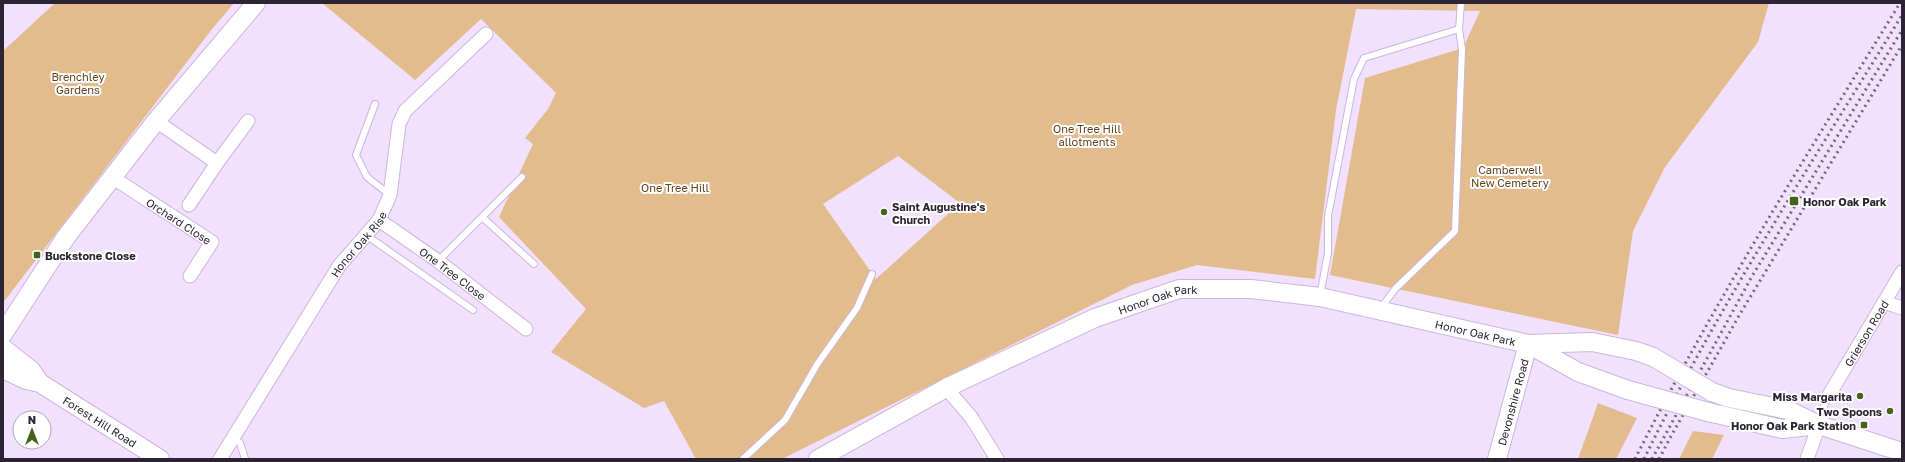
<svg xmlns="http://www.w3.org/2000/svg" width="1905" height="462" viewBox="0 0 1905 462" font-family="'Golos Text',sans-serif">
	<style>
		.green { fill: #e3bc8e; fill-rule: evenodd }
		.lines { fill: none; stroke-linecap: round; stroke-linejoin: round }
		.lane-casing { stroke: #ccb7dc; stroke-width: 8 }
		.street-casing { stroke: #ccb7dc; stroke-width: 15 }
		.secondary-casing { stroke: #ccb7dc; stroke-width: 20 }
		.lane { stroke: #fff; stroke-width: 6 }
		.street { stroke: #fff; stroke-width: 13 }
		.secondary { stroke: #fff; stroke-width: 18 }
		.rail { stroke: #74697c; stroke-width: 3; stroke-dasharray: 2 4; stroke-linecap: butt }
		.secondary-bridge-casing { stroke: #ccb7dc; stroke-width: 20; stroke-linecap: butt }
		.secondary-bridge { stroke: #fff; stroke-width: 18 }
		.poi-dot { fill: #43641a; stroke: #fff; stroke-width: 1.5 }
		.labels { text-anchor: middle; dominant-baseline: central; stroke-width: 4; stroke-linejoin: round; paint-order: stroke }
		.park-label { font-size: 11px; fill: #63441b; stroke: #fff }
		.poi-label { font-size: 11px; font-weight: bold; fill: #2c2432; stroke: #fff; text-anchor: start }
		.street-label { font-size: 11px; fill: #2c2432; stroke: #fff }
	</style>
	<rect width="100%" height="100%" fill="#f1e0fe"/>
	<g class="green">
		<path d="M 55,3 L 234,3 L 212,29 L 3,303 L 3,51 Z"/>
		<path d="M 322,3 L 1769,3 L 1758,42 L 1665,167 L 1633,231 L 1618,335 L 1330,275 L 1365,78 L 1463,48 L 1480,11 L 1356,9 L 1336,110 L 1315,279 L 1197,265 L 1132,285 L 782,459 L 696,459 L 664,401 L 644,408 L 551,352 L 586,309 L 499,217 L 533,144 L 525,138 L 548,109 L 556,93 L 481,19 L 415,80 ZM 898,156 L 960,203 L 876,279 L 823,204 Z"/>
		<path d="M 1598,403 L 1637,418 L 1616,459 L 1578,459 Z"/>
		<path d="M 1693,431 L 1724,435 L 1712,459 L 1679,459 Z"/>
	</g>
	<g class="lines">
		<defs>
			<g id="lane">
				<path d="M 375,104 L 356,155 L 367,177 L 390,195"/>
				<path d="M 482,217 L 534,264"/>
				<path d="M 366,235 L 473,310"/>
				<path d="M 438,261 L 522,177"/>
				<path d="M 1320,296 L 1328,253 L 1328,216 L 1354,79 L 1364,58 L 1459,29"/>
				<path d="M 1381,308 L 1395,289 L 1455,231 L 1462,49 L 1459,29 L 1461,3"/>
				<path d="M 1819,424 L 1824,406 L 1829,395"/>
				<path d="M 233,438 L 240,443 L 245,459"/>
				<path d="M 743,459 L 785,420 L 818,363 L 857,308 L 872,274"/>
			</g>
			<g id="street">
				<path d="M 156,121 L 217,163 L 248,121"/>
				<path id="s1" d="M 112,177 L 212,242 L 190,276"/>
				<path d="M 189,205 L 217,163"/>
				<path id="s2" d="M 379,220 L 438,261 L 526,329"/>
				<path d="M 1884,302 L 1902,308"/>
				<path d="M 946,388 L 971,417 L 997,459"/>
				<path id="s3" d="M 1829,395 L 1902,272"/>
				<path id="s4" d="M 220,459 L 339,266 L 379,220 L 390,195 L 399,124 L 405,111 L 486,34"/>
				<path d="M 1807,459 L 1819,425"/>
			</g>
			<g id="secondary">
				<path d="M 3,334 L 66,237 L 156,121 L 256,3"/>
				<path d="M 1528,344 L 1578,372 L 1628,390"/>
				<path d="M 3,348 L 31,370 L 40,383"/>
				<path id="s5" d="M 3,369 L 26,380 L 40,383 L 160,459"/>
				<path d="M 1712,392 L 1729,398 L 1788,410 L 1819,425 L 1902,452"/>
				<path d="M 1708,412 L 1782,429 L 1819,425"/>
				<path id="s6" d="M 818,459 L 946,388 L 1095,318 L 1179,289 L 1251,289 L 1320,297 L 1528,344 L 1592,342 L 1636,351 L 1653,357"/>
				<path id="s7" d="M 1497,459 L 1528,344"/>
			</g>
		</defs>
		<use href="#lane" class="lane-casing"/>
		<use href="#street" class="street-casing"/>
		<use href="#secondary" class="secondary-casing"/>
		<use href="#lane" class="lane"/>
		<use href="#street" class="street"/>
		<use href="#secondary" class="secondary"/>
		<g class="rail">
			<path d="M 1635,459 C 1714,302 1808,153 1900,3"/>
			<path d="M 1644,459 C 1719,305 1813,161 1902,15"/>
			<path d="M 1652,459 L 1751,278 L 1902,30"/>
			<path d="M 1659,459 L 1670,438 L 1740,314 L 1902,45"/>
		</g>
		<defs>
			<g id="secondary-bridge">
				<path d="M 1653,357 L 1712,392"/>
				<path d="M 1628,390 L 1708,412"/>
			</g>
		</defs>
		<use href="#secondary-bridge" class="secondary-bridge-casing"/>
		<use href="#secondary-bridge" class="secondary-bridge"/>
	</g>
	<g class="poi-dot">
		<rect x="1789" y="196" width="10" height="10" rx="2"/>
		<circle cx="884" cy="212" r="4"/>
		<rect x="33" y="251" width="8" height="8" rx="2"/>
		<circle cx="1860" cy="396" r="4"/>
		<circle cx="1890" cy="411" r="4"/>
		<rect x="1860" y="421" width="8" height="8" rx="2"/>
	</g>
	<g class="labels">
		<g class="park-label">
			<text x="78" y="76">Brenchley<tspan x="78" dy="13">Gardens</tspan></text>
			<text x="1087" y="128">One Tree Hill<tspan x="1087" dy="13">allotments</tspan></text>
			<text x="1510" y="169">Camberwell<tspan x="1510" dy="13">New Cemetery</tspan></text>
			<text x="675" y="187">One Tree Hill</text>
		</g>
		<g class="poi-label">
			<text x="1803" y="201">Honor Oak Park</text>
			<text x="892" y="206">Saint Augustine's<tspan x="892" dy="13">Church</tspan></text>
			<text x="45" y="255">Buckstone Close</text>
			<text x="1852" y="396" text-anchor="end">Miss Margarita</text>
			<text x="1882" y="411" text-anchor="end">Two Spoons</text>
			<text x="1856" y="425" text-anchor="end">Honor Oak Park Station</text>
		</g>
		<g class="street-label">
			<text stroke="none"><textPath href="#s1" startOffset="80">Orchard Close</textPath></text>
			<text stroke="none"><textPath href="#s4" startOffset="256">Honor Oak Rise</textPath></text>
			<text stroke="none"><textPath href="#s2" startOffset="91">One Tree Close</textPath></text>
			<text stroke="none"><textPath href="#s6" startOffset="377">Honor Oak Park</textPath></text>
			<text stroke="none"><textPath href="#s6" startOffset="701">Honor Oak Park</textPath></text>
			<text stroke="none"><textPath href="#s3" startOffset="72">Grierson Road</textPath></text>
			<text stroke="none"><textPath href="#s7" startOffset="59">Devonshire Road</textPath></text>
			<text stroke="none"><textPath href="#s5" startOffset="111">Forest Hill Road</textPath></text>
		</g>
	</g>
	<rect width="1905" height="462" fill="none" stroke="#2c2432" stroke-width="8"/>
	<g transform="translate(32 430)"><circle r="19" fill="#ffffff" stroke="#aba7ad"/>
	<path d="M0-3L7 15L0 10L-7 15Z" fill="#43641a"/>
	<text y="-6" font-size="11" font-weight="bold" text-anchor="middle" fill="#2c2432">N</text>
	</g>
</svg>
